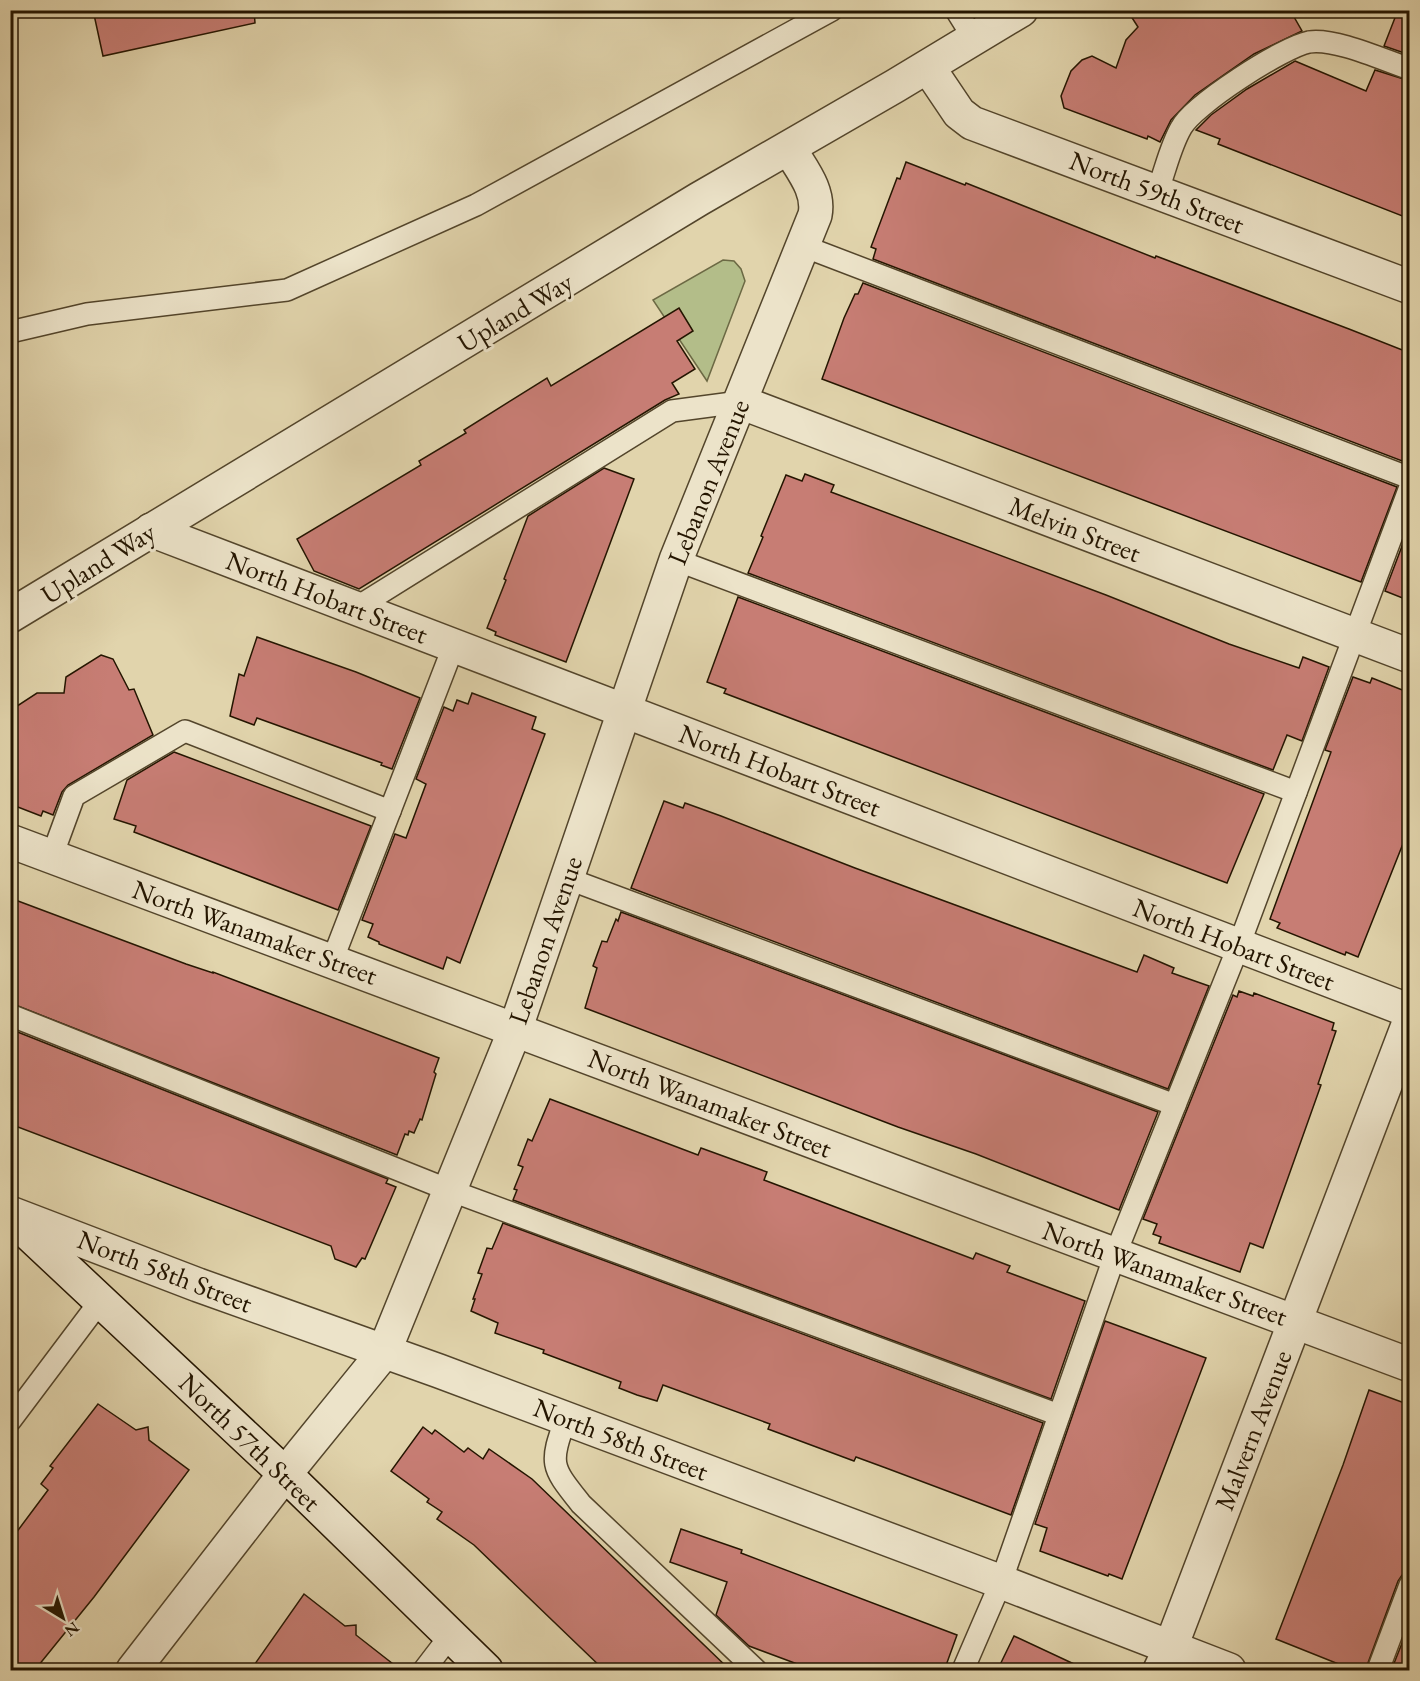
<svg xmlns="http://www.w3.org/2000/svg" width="1420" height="1681" viewBox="0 0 1420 1681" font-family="'EB Garamond',serif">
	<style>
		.green { fill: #b3bd89; stroke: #6c6944; stroke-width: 1.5 }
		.building { fill: #c77d74; stroke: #241500; stroke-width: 1.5 }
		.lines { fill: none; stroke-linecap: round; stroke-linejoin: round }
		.lane-casing { stroke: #53452b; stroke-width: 24 }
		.street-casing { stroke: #53452b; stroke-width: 36 }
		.secondary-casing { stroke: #241500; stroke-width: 36 }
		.lane { stroke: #ece3c9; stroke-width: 21 }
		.street { stroke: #ece3c9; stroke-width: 33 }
		.secondary { stroke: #ece3c9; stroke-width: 33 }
		.labels { text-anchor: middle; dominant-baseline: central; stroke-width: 6; stroke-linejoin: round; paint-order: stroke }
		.street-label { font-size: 27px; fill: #241500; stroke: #ece3c9 }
	</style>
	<rect width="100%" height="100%" fill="#e1d4ac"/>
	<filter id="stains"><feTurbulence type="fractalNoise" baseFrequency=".00333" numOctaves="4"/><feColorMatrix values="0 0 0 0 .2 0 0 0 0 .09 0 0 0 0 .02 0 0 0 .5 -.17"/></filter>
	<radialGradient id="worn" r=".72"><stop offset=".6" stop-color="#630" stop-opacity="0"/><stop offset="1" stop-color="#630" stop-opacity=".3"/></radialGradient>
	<path class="green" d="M 723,260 L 734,261 L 741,269 L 745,281 L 707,381 L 653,300 Z"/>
	<g class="building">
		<path d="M 93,10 L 254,10 L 255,23 L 103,56 Z"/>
		<path d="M 1127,10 L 1290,10 L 1302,31 L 1254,54 L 1195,95 L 1171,120 L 1160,142 L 1148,136 L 1147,139 L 1064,108 L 1061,96 L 1071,71 L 1082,60 L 1092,56 L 1116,68 L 1126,40 L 1138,27 Z"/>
		<path d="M 1398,10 L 1410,10 L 1410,55 L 1384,46 Z"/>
		<path d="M 1295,61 L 1366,91 L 1375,70 L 1410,81 L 1410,219 L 1218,144 L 1220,139 L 1196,130 L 1211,115 L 1247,89 Z"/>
		<path d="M 906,162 L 965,185 L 966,183 L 1155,258 L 1156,256 L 1349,329 L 1410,353 L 1410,464 L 873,259 L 876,249 L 871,247 L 897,178 L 900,179 Z"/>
		<path d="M 863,283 L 1397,487 L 1361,582 L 822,379 L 844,318 L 855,294 L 858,294 Z"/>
		<path d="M 679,308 L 693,331 L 677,341 L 695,369 L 672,383 L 679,394 L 665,400 L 359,589 L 314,571 L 297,539 L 421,465 L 419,461 L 466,433 L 464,430 L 547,378 L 551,386 Z"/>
		<path d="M 604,468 L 634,479 L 566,662 L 495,635 L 496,632 L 487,628 L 506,580 L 504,579 L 528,516 Z"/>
		<path d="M 805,474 L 834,485 L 831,492 L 1106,595 L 1229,644 L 1299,668 L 1303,657 L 1329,667 L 1302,741 L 1287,735 L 1273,770 L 748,573 L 763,537 L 761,536 L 786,475 L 802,481 Z"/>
		<path d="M 1410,525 L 1410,601 L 1385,591 Z"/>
		<path d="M 738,597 L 1264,794 L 1227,883 L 724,693 L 726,689 L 707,682 Z"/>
		<path d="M 257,637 L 356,672 L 420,698 L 392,769 L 381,765 L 382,763 L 257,718 L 254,725 L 230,716 L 239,674 L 244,676 Z"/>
		<path d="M 101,655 L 113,659 L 129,690 L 134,689 L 153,735 L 68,785 L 62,792 L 53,815 L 43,811 L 41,816 L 10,804 L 10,715 L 14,708 L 37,693 L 64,693 L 66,677 Z"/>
		<path d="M 1353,677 L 1370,683 L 1372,678 L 1410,693 L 1410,826 L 1358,957 L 1346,952 L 1345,955 L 1277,928 L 1280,923 L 1270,919 L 1331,752 L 1325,750 Z"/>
		<path d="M 472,693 L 536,717 L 532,729 L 545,734 L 460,963 L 447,957 L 443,969 L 379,944 L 379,942 L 368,937 L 373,924 L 362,920 L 395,834 L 406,838 L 426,784 L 416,779 L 444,707 L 453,711 L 457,700 L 468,704 Z"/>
		<path d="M 174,752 L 371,826 L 338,910 L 134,832 L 136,826 L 114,819 L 127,780 Z"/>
		<path d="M 664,801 L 683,808 L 685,803 L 721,816 L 855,868 L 1137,972 L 1144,955 L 1174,968 L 1172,973 L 1209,986 L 1168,1089 L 631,888 Z"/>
		<path d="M 10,898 L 186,964 L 213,973 L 213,972 L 439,1058 L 434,1072 L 436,1074 L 422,1120 L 420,1119 L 414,1133 L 409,1131 L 408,1135 L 405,1134 L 397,1155 L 10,1003 Z"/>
		<path d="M 621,912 L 1158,1112 L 1119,1210 L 976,1154 L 898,1127 L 585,1008 L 597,968 L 593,966 L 602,941 L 607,942 L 616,919 L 618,921 Z"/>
		<path d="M 1239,991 L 1253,996 L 1254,993 L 1334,1023 L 1332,1030 L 1336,1031 L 1318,1084 L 1321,1085 L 1263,1248 L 1250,1243 L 1240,1272 L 1159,1243 L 1161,1237 L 1153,1234 L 1157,1224 L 1143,1219 L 1233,995 L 1237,997 Z"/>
		<path d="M 10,1029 L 388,1179 L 386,1183 L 396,1187 L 365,1259 L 362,1258 L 356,1267 L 335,1259 L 331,1246 L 10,1124 Z"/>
		<path d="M 550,1099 L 698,1155 L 701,1148 L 767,1172 L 764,1180 L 973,1259 L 976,1253 L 1010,1266 L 1007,1272 L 1085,1301 L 1051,1399 L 513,1200 L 517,1190 L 514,1189 L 523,1167 L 518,1165 L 528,1139 L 532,1141 Z"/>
		<path d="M 503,1223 L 1043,1423 L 1011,1515 L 886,1468 L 856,1457 L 854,1461 L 768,1429 L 770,1424 L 663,1385 L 657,1401 L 637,1395 L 619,1388 L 621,1382 L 543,1353 L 544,1350 L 495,1333 L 498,1323 L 471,1311 L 475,1299 L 473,1299 L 482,1274 L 478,1273 L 487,1248 L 492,1249 Z"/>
		<path d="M 1105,1321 L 1206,1358 L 1122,1579 L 1109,1574 L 1108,1576 L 1040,1551 L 1047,1528 L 1035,1524 Z"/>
		<path d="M 1369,1390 L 1410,1405 L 1410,1572 L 1402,1575 L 1398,1581 L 1365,1671 L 1356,1671 L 1276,1639 L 1343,1465 Z"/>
		<path d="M 98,1404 L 136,1430 L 148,1427 L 149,1440 L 189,1470 L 94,1597 L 34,1671 L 10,1671 L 10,1541 L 48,1490 L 41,1484 L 53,1468 L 50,1466 Z"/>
		<path d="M 423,1427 L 432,1434 L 435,1430 L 464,1452 L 468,1448 L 483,1459 L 489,1449 L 532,1479 L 731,1671 L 605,1671 L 474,1545 L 437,1519 L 442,1512 L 427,1502 L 429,1499 L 391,1471 Z"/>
		<path d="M 681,1529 L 742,1550 L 741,1553 L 957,1635 L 944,1671 L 816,1671 L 749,1646 L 716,1615 L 727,1582 L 670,1562 Z"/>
		<path d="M 304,1594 L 345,1626 L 356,1625 L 356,1635 L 402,1671 L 250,1671 Z"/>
		<path d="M 1410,1623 L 1410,1671 L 1391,1671 Z"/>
		<path d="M 1014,1636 L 1089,1671 L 997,1671 Z"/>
	</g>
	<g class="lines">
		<defs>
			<g id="lane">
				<path d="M 956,10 L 974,39"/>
				<path d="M 1157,192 C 1165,172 1170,147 1181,128 C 1193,105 1283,47 1309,42 C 1336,38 1383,60 1410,69"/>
				<path d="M 803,246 L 1410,478"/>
				<path d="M 10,332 L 87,314 L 287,290 L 476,205 L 832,10"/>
				<path d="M 676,560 L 1296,792"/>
				<path d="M 356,608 L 672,411 L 740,402"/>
				<path d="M 52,856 L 74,796 L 185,731 L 390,811"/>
				<path d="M 566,878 L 1175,1105"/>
				<path d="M 332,961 L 454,645"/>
				<path d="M 10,1015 L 449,1190 L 1059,1415"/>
				<path d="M 566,1418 C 549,1465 551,1466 581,1504 L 756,1670"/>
				<path d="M 10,1421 L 101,1300"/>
				<path d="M 424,1670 L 450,1636"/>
				<path d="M 963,1670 L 1001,1582 L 1115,1255 L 1239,945 L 1410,487"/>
				<path d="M 1378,1670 L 1410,1585"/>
			</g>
			<g id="street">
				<path d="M 928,67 L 959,113 L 972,123 L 1410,287"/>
				<path d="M 740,402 L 1410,656"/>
				<path d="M 151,530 L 1410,1011"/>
				<path d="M 10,616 L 699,199 L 895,86 L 1021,10"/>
				<path d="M 10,841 L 1410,1365"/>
				<path d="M 10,1213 L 198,1285 L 439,1371 L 991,1578 L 1229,1670"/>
				<path d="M 133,1670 L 285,1474 L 384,1352 L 515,1030 L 676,560 L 815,215 C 820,190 801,169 789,148"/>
				<path d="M 1160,1670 L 1170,1649 L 1410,1020"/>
			</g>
			<path id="secondary" d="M 10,1216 L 285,1474 L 486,1670"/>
		</defs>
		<use href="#lane" class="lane-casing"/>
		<use href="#street" class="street-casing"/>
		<use href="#secondary" class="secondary-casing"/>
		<use href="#lane" class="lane"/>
		<use href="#street" class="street"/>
		<use href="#secondary" class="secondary"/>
	</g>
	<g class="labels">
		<g class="street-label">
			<text transform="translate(1157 192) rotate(21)">North 59th Street</text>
			<text transform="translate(515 312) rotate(-31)">Upland Way</text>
			<text transform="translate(708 482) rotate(-68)">Lebanon Avenue</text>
			<text transform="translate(1075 529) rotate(21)">Melvin Street</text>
			<text transform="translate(98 563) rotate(-32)">Upland Way</text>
			<text transform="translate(327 597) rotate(21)">North Hobart Street</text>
			<text transform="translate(780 770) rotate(21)">North Hobart Street</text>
			<text transform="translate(255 932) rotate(20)">North Wanamaker Street</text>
			<text transform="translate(545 940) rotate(-71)">Lebanon Avenue</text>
			<text transform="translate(1234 944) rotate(21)">North Hobart Street</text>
			<text transform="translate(710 1103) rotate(21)">North Wanamaker Street</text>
			<text transform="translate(165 1271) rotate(21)">North 58th Street</text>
			<text transform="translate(1165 1273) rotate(20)">North Wanamaker Street</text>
			<text transform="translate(1253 1430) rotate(-69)">Malvern Avenue</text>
			<text transform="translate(621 1439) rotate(21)">North 58th Street</text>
			<text transform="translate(250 1442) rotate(44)">North 57th Street</text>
		</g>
	</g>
	<rect width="1420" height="1681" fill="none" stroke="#e1d4ac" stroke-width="36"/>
	<rect x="12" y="12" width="1396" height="1657" fill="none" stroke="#241500" stroke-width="3"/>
	<rect x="18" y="18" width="1384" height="1645" fill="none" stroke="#241500" stroke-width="1.5"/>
	<g transform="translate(63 1618) rotate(142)" stroke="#ece3c9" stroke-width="4.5" paint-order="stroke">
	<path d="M0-4.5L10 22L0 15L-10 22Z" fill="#241500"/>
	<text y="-9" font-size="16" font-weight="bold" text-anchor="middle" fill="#241500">N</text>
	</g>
	<rect width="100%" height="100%" filter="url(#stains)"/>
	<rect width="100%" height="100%" fill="url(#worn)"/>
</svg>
